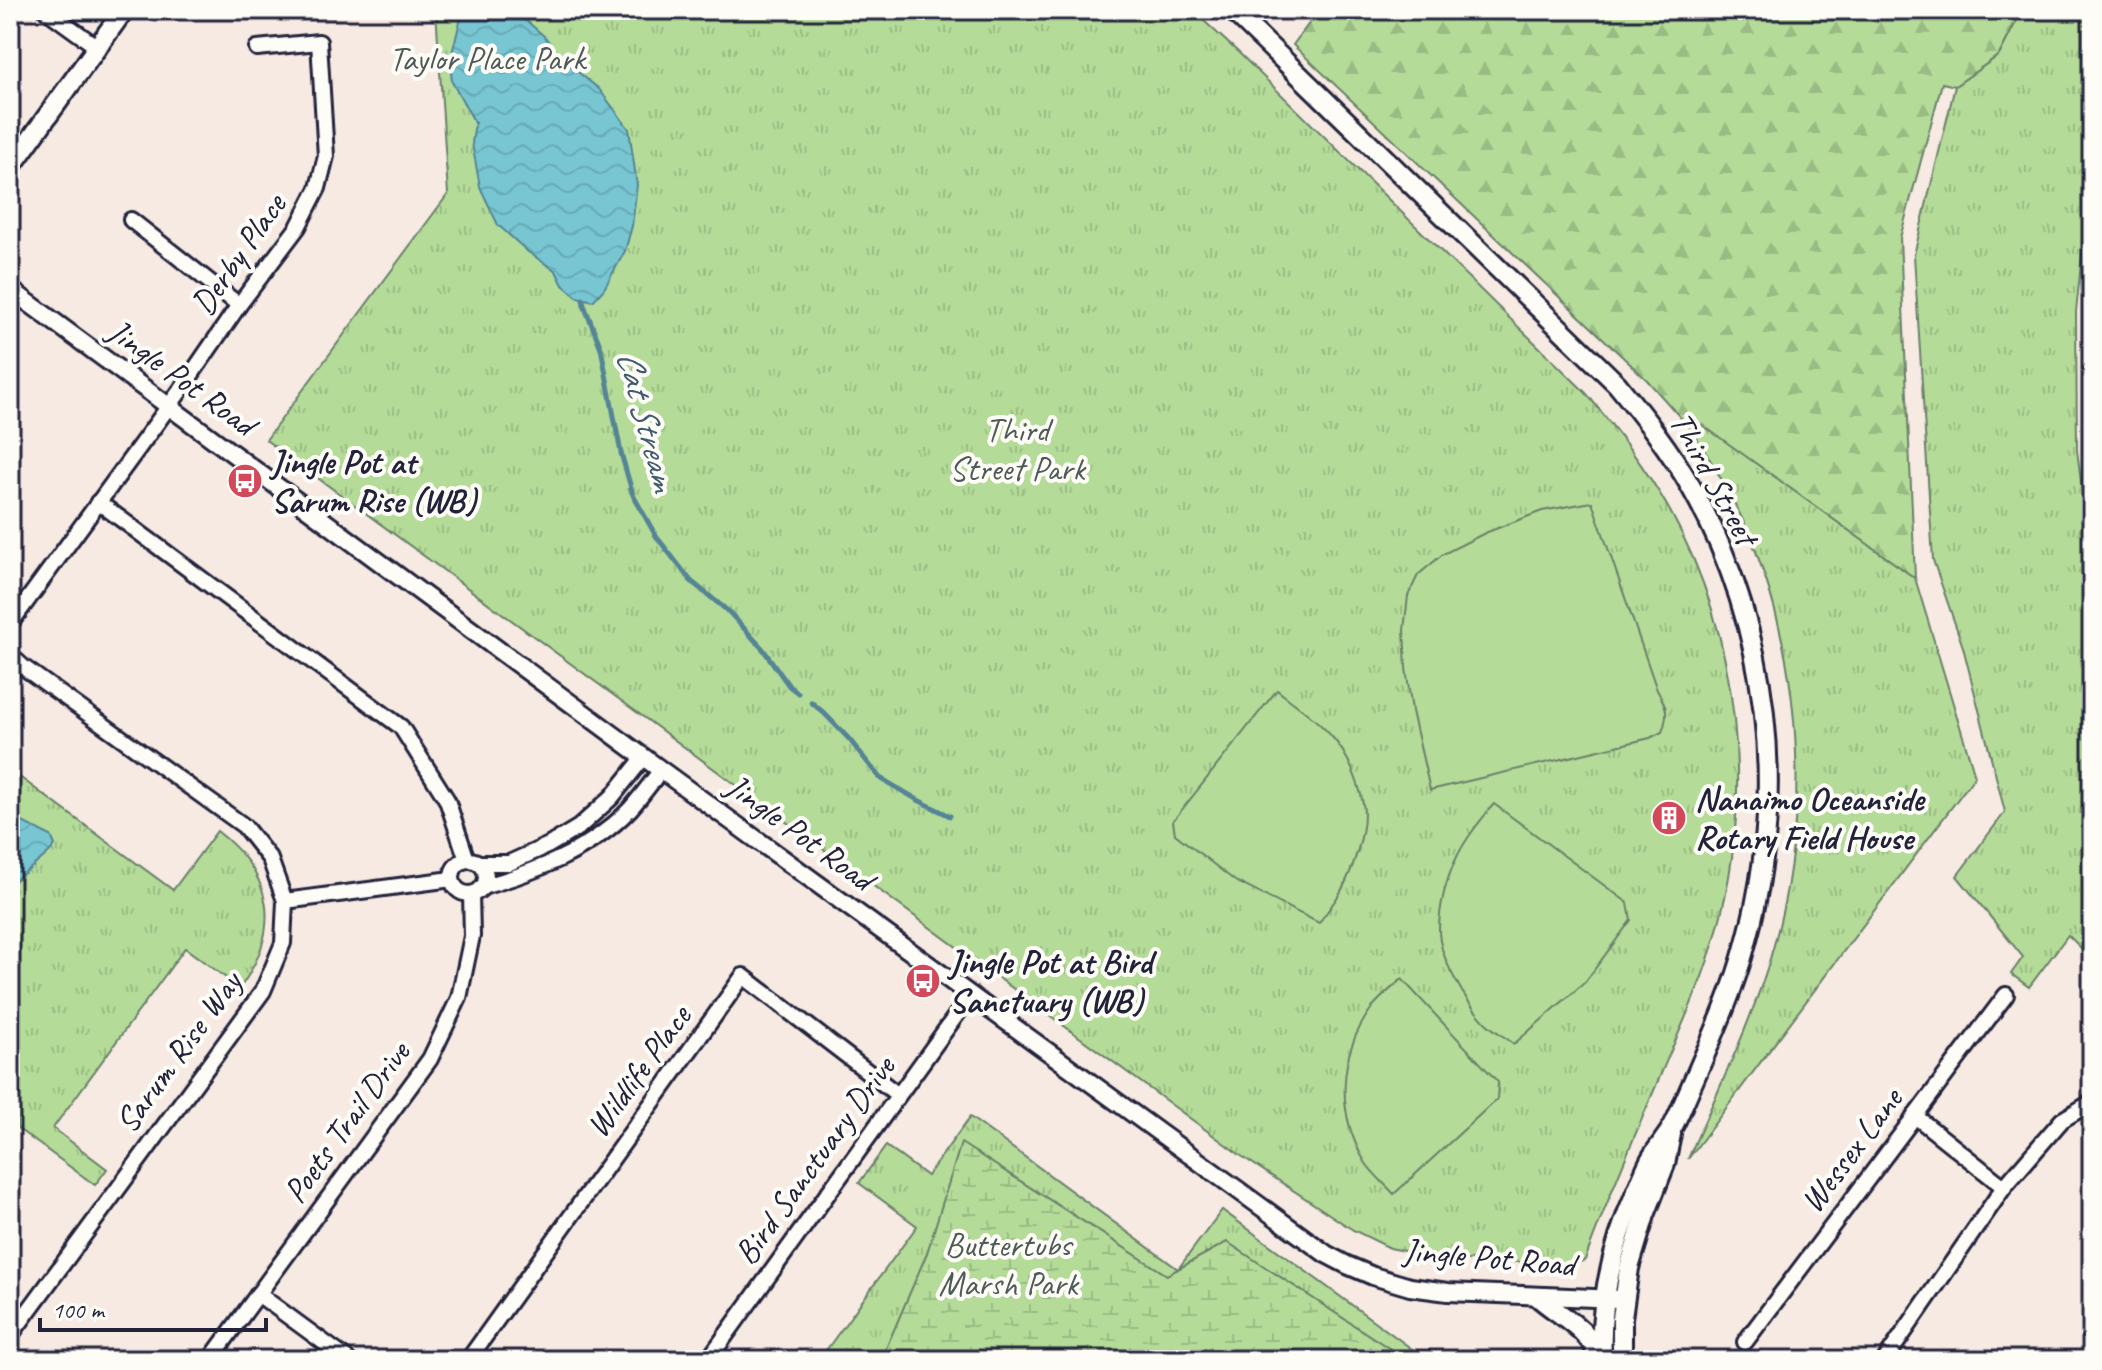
<svg xmlns="http://www.w3.org/2000/svg" width="2102" height="1370" viewBox="0 0 2102 1370" font-family="Caveat,sans-serif">
	<style>
		.grass { fill: url(#grass-tufts); stroke: #6b7f6a; stroke-width: 2 }
		.forest { fill: url(#forest-firs); stroke: #6b7f6a; stroke-width: 2 }
		.wetland { fill: url(#wetland-marsh); stroke: #6b7f6a; stroke-width: 2 }
		.pitch { fill: #b4dc98; stroke: #6b7f6a; stroke-width: 2 }
		.water { fill: url(#water-waves); stroke: #558496; stroke-width: 2 }
		.lines { fill: none; stroke-linecap: round; stroke-linejoin: round }
		.stream { stroke: #558496; stroke-width: 5 }
		.minor-casing { stroke: #22223b; stroke-width: 20 }
		.tertiary-casing { stroke: #22223b; stroke-width: 22 }
		.secondary-casing { stroke: #22223b; stroke-width: 24 }
		.minor { stroke: #fdfcf7; stroke-width: 14 }
		.tertiary { stroke: #fdfcf7; stroke-width: 16 }
		.secondary { stroke: #fdfcf7; stroke-width: 18 }
		.labels { text-anchor: middle; dominant-baseline: central; stroke-width: 8; stroke-linejoin: round; paint-order: stroke }
		.park-label { font-size: 34px; fill: #4e5a57; stroke: #fdfcf7 }
		.street-label { font-size: 34px; fill: #22223b; stroke: #fdfcf7 }
		.poi-label { font-size: 34px; font-weight: bold; fill: #22223b; stroke: #fdfcf7; text-anchor: start }
		.water-label { font-size: 36px; font-style: italic; fill: #405b70; stroke: #fdfcf7 }
	</style>
	<defs>
		<pattern id="grass-tufts" width="24" height="20" patternUnits="userSpaceOnUse" patternTransform="scale(2)"><rect width="24" height="20" fill="#b4dc98"/><path d="M3 7l-1-3M5 7V3M7 7l1-3M15 17l-1-3M17 17v-4M19 17l1-3" fill="none" stroke="#9abc84"/></pattern>
		<pattern id="forest-firs" width="22" height="20" patternUnits="userSpaceOnUse" patternTransform="scale(2)"><rect width="22" height="20" fill="#b4dc98"/><path d="M5 1l3.5 6h-7zM16 11l3.5 6h-7z" fill="#9abc84"/></pattern>
		<pattern id="wetland-marsh" width="20" height="14" patternUnits="userSpaceOnUse" patternTransform="scale(2)"><rect width="20" height="14" fill="#b4dc98"/><path d="M1 5h8M5 5V1M11 12h8M15 12V8" fill="none" stroke="#9abc84"/></pattern>
		<pattern id="water-waves" width="16" height="10" patternUnits="userSpaceOnUse" patternTransform="scale(2)"><rect width="16" height="10" fill="#77c6d2"/><path d="M0 5q4-4 8 0t8 0" fill="none" stroke="#67aab5"/></pattern>
	</defs>
	<rect width="100%" height="100%" fill="#f6eae3"/>
	<filter id="ink" filterUnits="userSpaceOnUse"><feTurbulence type="fractalNoise" baseFrequency=".0125" numOctaves="2"/><feDisplacementMap in="SourceGraphic" scale="16" xChannelSelector="R" yChannelSelector="G"/><feConvolveMatrix kernelMatrix="1 2 1 2 8 2 1 2 1" color-interpolation-filters="sRGB"/></filter>
	<g filter="url(#ink)">
		<g class="grass">
			<path d="M 436,10 L 1192,10 L 1238,52 L 1586,393 C 1617,431 1646,468 1670,511 C 1740,637 1755,796 1716,934 C 1703,981 1682,1025 1663,1069 C 1636,1133 1609,1195 1585,1260 L 1575,1264 L 1440,1259 L 1390,1248 L 1353,1230 L 1240,1155 L 266,440 L 448,194 Z"/>
			<path d="M 2022,10 L 2092,10 L 2092,157 L 2076,312 L 2077,450 L 2092,567 L 2092,959 L 2068,935 L 2029,987 L 2011,974 L 2023,957 L 1957,876 L 2005,812 L 1963,647 L 1933,560 L 1914,255 L 1955,86 L 1999,55 Z"/>
			<path d="M 1701,423 L 1915,578 L 1975,776 L 1688,1159 C 1718,1089 1754,1019 1774,945 C 1811,813 1802,661 1749,534 C 1734,499 1714,466 1694,433 Z"/>
			<path d="M 10,770 L 173,890 L 217,831 C 274,875 282,929 240,988 L 185,948 L 53,1128 L 107,1169 L 95,1185 L 17,1128 L 17,1097 L 10,1077 Z"/>
			<path d="M 970,1117 L 1178,1269 L 1222,1210 L 1427,1360 L 819,1360 L 917,1226 L 859,1183 L 886,1146 L 927,1176 Z"/>
		</g>
		<path class="forest" d="M 1319,10 L 2022,10 L 1999,55 L 1955,86 L 1942,83 L 1900,238 L 1915,578 L 1701,424 L 1694,433 L 1647,380 L 1293,45 Z"/>
		<path class="wetland" d="M 961,1143 L 1167,1275 L 1227,1242 L 1407,1360 L 881,1360 L 927,1253 Z"/>
		<g class="pitch">
			<path d="M 1592,502 L 1657,690 C 1667,707 1669,713 1662,732 L 1650,738 L 1430,790 L 1412,711 L 1406,668 L 1404,630 L 1408,596 L 1418,575 L 1443,554 L 1485,533 L 1542,511 Z"/>
			<path d="M 1277,690 C 1296,705 1317,719 1333,738 C 1348,755 1359,782 1363,804 C 1368,828 1352,872 1340,893 C 1334,903 1326,913 1319,923 L 1235,881 L 1175,834 L 1173,821 Z"/>
			<path d="M 1494,804 L 1628,903 L 1631,920 L 1585,982 L 1514,1044 C 1505,1037 1493,1030 1485,1022 C 1466,1002 1439,958 1439,930 C 1439,907 1446,880 1456,859 C 1465,839 1480,821 1494,804 Z"/>
			<path d="M 1402,979 L 1498,1082 L 1497,1099 L 1394,1194 C 1385,1184 1372,1173 1365,1162 C 1336,1113 1338,1055 1371,1009 C 1379,998 1392,988 1402,979 Z"/>
		</g>
		<g class="water">
			<path d="M 463,10 L 500,10 L 528,22 L 545,37 L 562,59 L 599,89 L 629,129 L 637,185 L 632,226 L 625,251 L 604,289 L 593,301 L 577,297 L 563,285 L 556,271 L 528,252 L 498,225 L 480,187 L 472,143 L 475,123 L 452,82 L 450,61 Z"/>
			<path d="M 10,816 L 51,836 L 55,845 C 49,856 21,874 10,885 Z"/>
		</g>
		<g class="lines">
			<g class="stream">
				<path d="M 583,299 L 584,305 L 601,348 L 621,453 L 633,495 L 656,536 L 691,581 L 729,612 L 763,649 L 789,686 L 798,693"/>
				<path d="M 811,702 L 824,713 L 849,739 L 880,778 L 918,800 L 950,816"/>
			</g>
			<defs>
				<g id="minor">
					<path d="M 46,10 L 97,47"/>
					<path d="M 131,220 L 239,305"/>
					<path d="M 98,502 L 401,727 L 447,800 L 467,860"/>
					<path d="M 10,624 L 180,391 L 239,305 L 298,227 L 318,188 L 326,156 L 319,42 L 257,48"/>
					<path d="M 10,655 L 23,667 L 244,826 L 270,859 L 285,901 L 283,943 L 263,991 L 10,1336"/>
					<circle cx="469" cy="877" r="17"/>
					<path d="M 479,863 L 509,863 L 549,845 L 579,827 L 612,797 L 644,757"/>
					<path d="M 482,887 C 536,872 590,851 630,809 C 641,797 651,783 661,770"/>
					<path d="M 285,901 L 452,879"/>
					<path d="M 1915,1116 L 2004,1187"/>
					<path d="M 258,1294 L 348,1360"/>
					<path d="M 1745,1342 L 2006,995"/>
					<path d="M 210,1360 L 430,1059 L 459,998 L 472,936 L 471,894"/>
					<path d="M 468,1360 L 743,976 L 898,1095"/>
					<path d="M 708,1360 L 970,996"/>
					<path d="M 1885,1360 L 2004,1187 L 2062,1120 L 2092,1102"/>
				</g>
				<path id="tertiary" d="M 10,289 L 661,770 L 1326,1254 L 1347,1265 L 1373,1276 L 1410,1287 L 1448,1292 L 1618,1299"/>
				<g id="secondary">
					<path d="M 1232,10 L 1617,384 C 1644,417 1670,450 1691,487 C 1769,625 1788,791 1746,943 C 1732,997 1707,1049 1685,1100 C 1681,1109 1677,1119 1672,1128 C 1666,1138 1658,1147 1652,1157 C 1646,1167 1642,1179 1637,1190 C 1613,1244 1599,1301 1602,1360"/>
					<path d="M 10,168 L 124,10"/>
					<path d="M 1538,1297 C 1564,1319 1584,1325 1601,1358"/>
					<path d="M 1622,1360 L 1622,1318 L 1629,1268 L 1645,1215 L 1665,1164 L 1671,1134"/>
				</g>
			</defs>
			<use href="#minor" class="minor-casing"/>
			<use href="#tertiary" class="tertiary-casing"/>
			<use href="#secondary" class="secondary-casing"/>
			<use href="#minor" class="minor"/>
			<use href="#tertiary" class="tertiary"/>
			<use href="#secondary" class="secondary"/>
		</g>
	</g>
	<defs>
		<symbol id="bus-disc" viewBox="-11 -11 22 22"><circle r="9.5" fill="#d1495b" stroke="#fdfcf7"/><path d="M-5-6H5V4H4V6H2V4H-2V6H-4V4H-5ZM-3.5-4V0h7V-4ZM-3.5 1.2v1.5H-2V1.2ZM2 1.2v1.5H3.5V1.2Z" fill="#fff"/></symbol>
		<symbol id="building-disc" viewBox="-11 -11 22 22"><circle r="9.5" fill="#d1495b" stroke="#fdfcf7"/><path d="M-4-6H4V6H1V3H-1V6H-4ZM-2.5-4.3h1.7v1.8h-1.7ZM.8-4.3h1.7v1.8H.8ZM-2.5-1h1.7V.8h-1.7ZM.8-1h1.7V.8H.8Z" fill="#fff"/></symbol>
	</defs>
	<g fill-rule="evenodd">
		<use href="#bus-disc" x="225" y="461" width="40" height="40"/>
		<use href="#building-disc" x="1649" y="798" width="40" height="40"/>
		<use href="#bus-disc" x="903" y="961" width="40" height="40"/>
	</g>
	<g class="labels">
		<g class="park-label">
			<text x="487" y="58">Taylor Place Park</text>
			<text x="1017" y="429">Third<tspan x="1017" dy="39">Street Park</tspan></text>
			<text x="1008" y="1244">Buttertubs<tspan x="1008" dy="39">Marsh Park</tspan></text>
		</g>
		<g class="street-label">
			<text transform="translate(238 254) rotate(-55)">Derby Place</text>
			<text transform="translate(182 377) rotate(36)">Jingle Pot Road</text>
			<text transform="translate(1714 478) rotate(61)">Third Street</text>
			<text transform="translate(800 832) rotate(36)">Jingle Pot Road</text>
			<text transform="translate(178 1052) rotate(-54)">Sarum Rise Way</text>
			<text transform="translate(638 1071) rotate(-54)">Wildlife Place</text>
			<text transform="translate(346 1122) rotate(-54)">Poets Trail Drive</text>
			<text transform="translate(1851 1150) rotate(-53)">Wessex Lane</text>
			<text transform="translate(814 1160) rotate(-54)">Bird Sanctuary Drive</text>
			<text transform="translate(1489 1257) rotate(5)">Jingle Pot Road</text>
		</g>
		<g class="poi-label">
			<text x="271" y="461">Jingle Pot at<tspan x="271" dy="39">Sarum Rise (WB)</tspan></text>
			<text x="1695" y="798">Nanaimo Oceanside<tspan x="1695" dy="39">Rotary Field House</tspan></text>
			<text x="949" y="961">Jingle Pot at Bird<tspan x="949" dy="39">Sanctuary (WB)</tspan></text>
		</g>
		<g class="water-label">
			<text transform="translate(647 420) rotate(75)">Cat Stream</text>
		</g>
	</g>
	<rect width="2102" height="1370" fill="none" stroke="#fdfcf7" stroke-width="40"/>
	<rect x="20" y="20" width="2062" height="1330" fill="none" stroke="#22223b" stroke-width="3" filter="url(#ink)"/>
	<path d="M40 1318v12h226v-12" fill="none" stroke="#22223b" stroke-width="4"/>
	<text x="52" y="1318" font-size="24" fill="#22223b" stroke="#fdfcf7" stroke-width="6" paint-order="stroke">100 m</text>
</svg>
